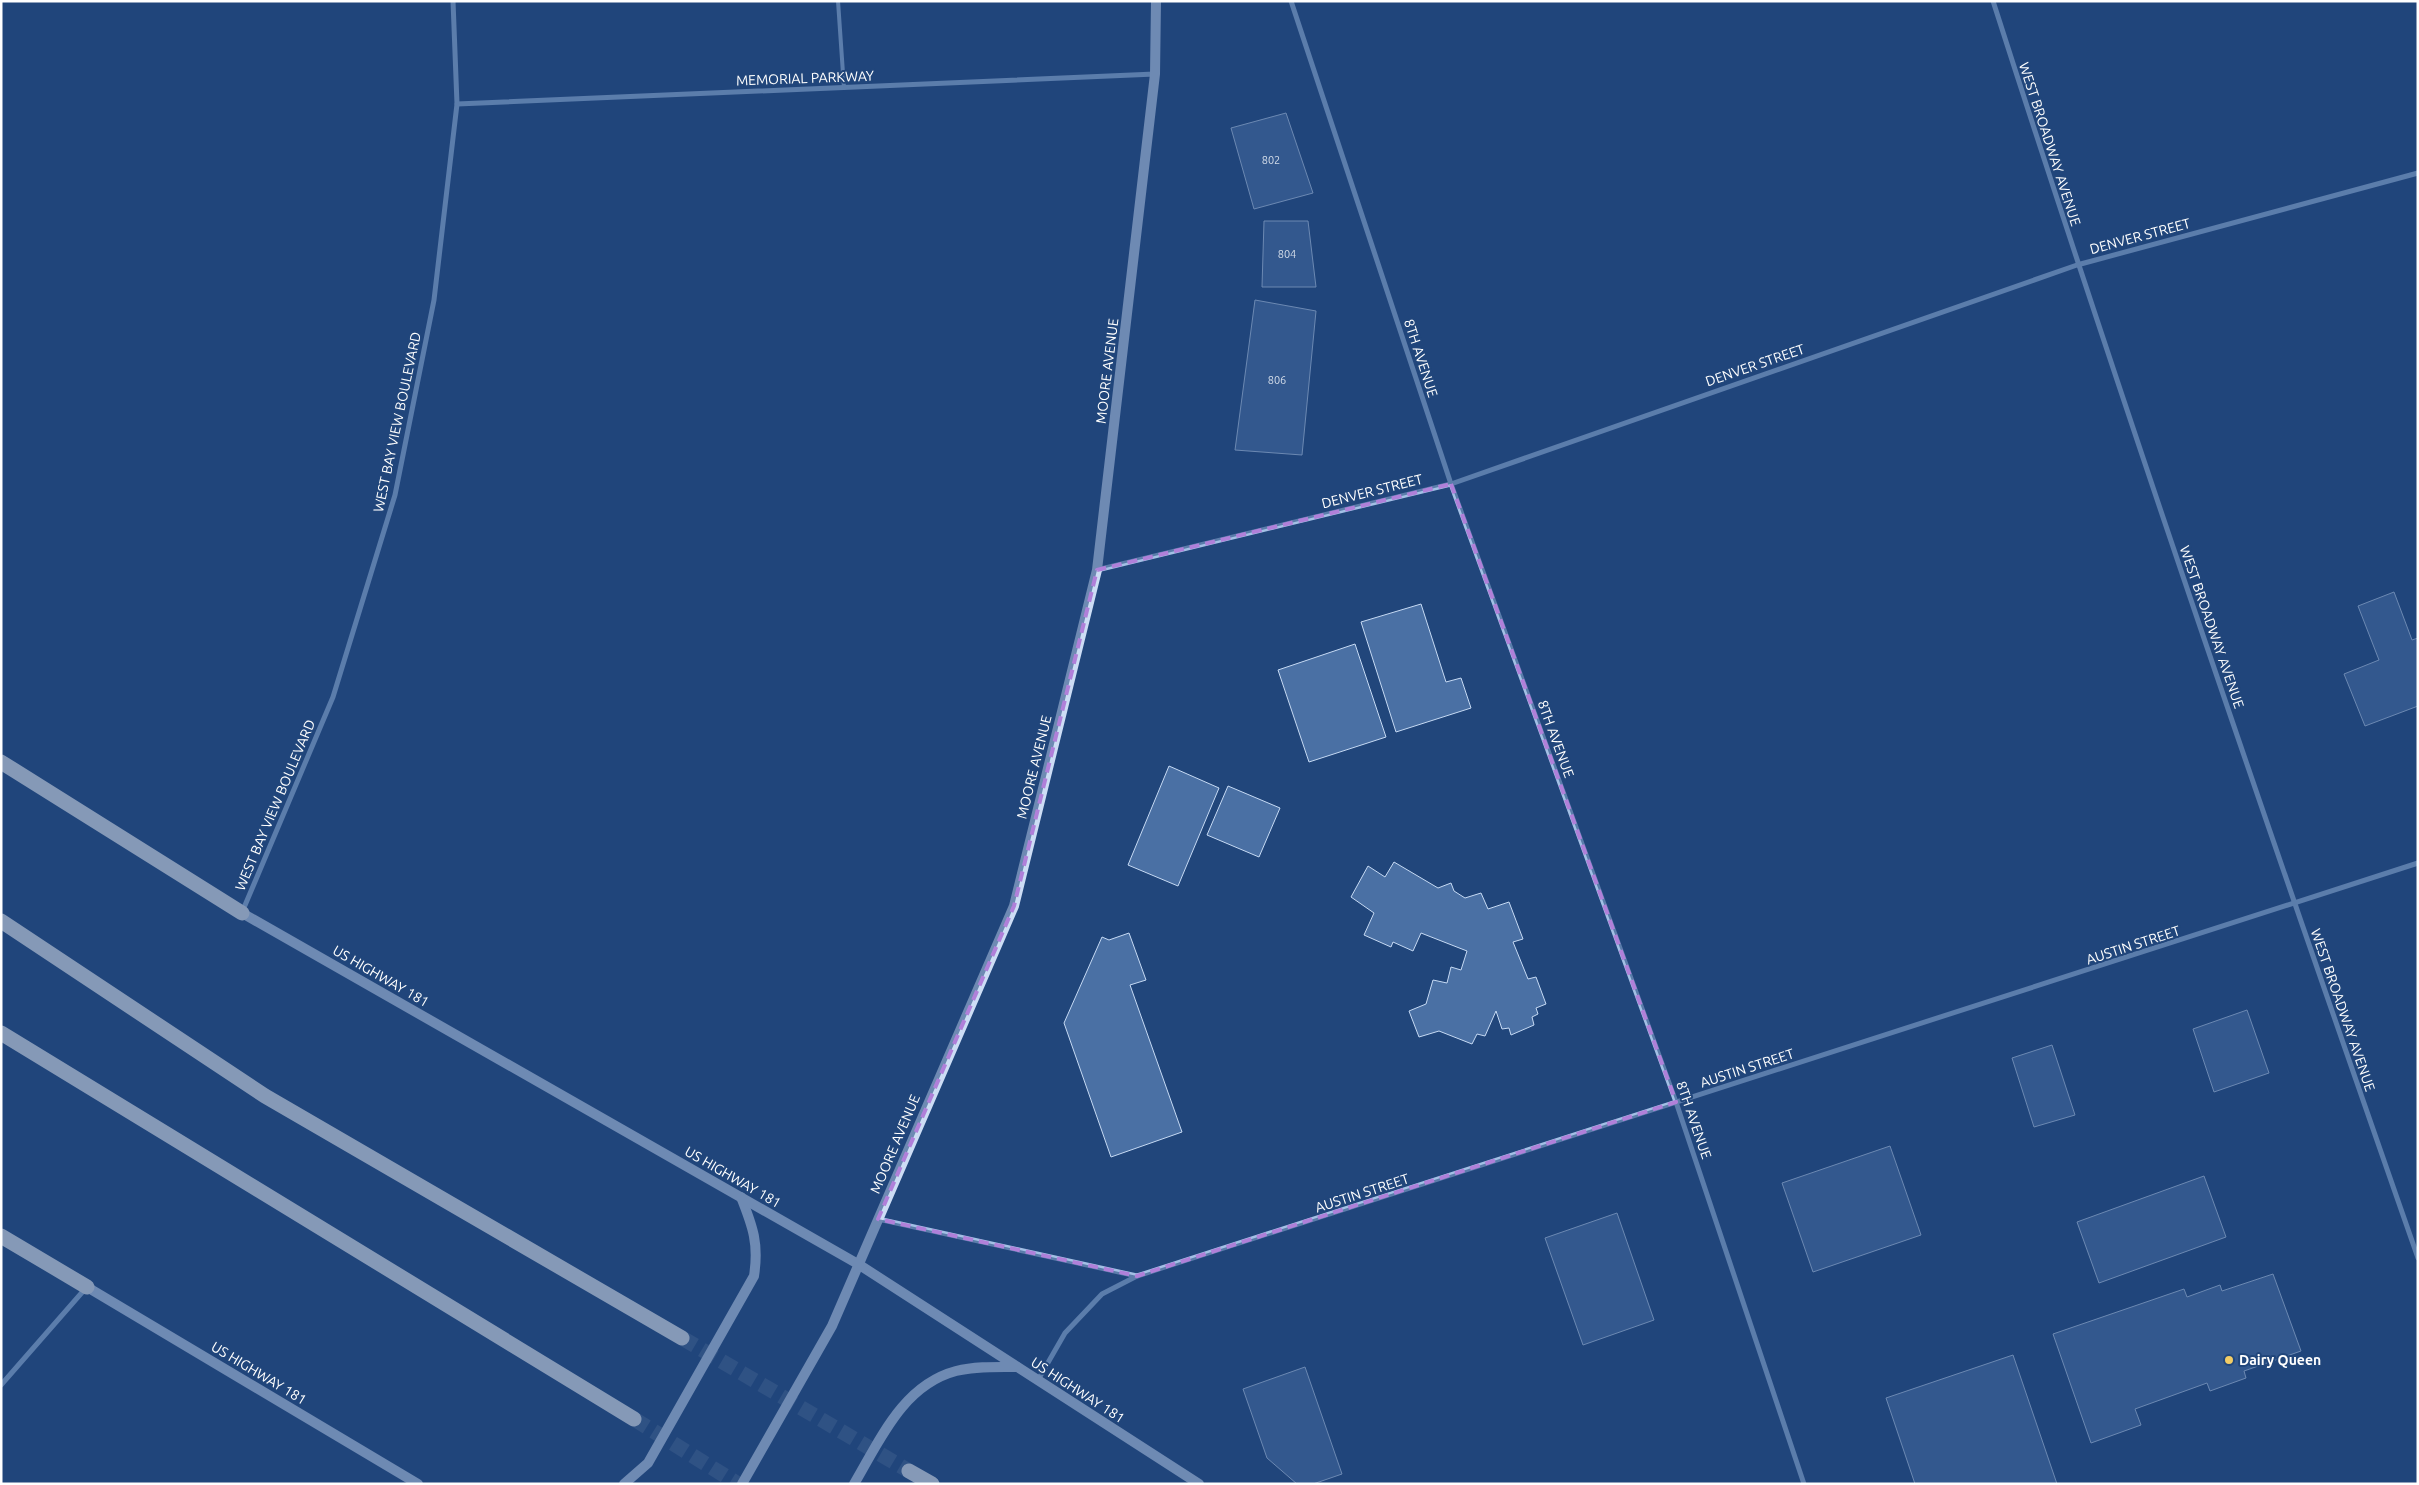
<svg xmlns="http://www.w3.org/2000/svg" width="2419" height="1485" viewBox="0 0 2419 1485" font-family="Ubuntu,sans-serif">
	<style>
		.building { fill: #4a70a4; stroke: #c6daf4 }
		.lines { fill: none; stroke-linecap: round; stroke-linejoin: round }
		.highway-tunnel { stroke: #42628f; stroke-width: 15; stroke-dasharray: 15 8; stroke-linecap: butt }
		.lane { stroke: #a3c0e5; stroke-width: 4 }
		.street { stroke: #a3c0e5; stroke-width: 5 }
		.secondary { stroke: #cdddf5; stroke-width: 10 }
		.highway { stroke: #fff; stroke-width: 15 }
		.marked { fill: none; stroke: #b080d9; stroke-width: 4; stroke-dasharray: 10 6; stroke-linejoin: round }
		.poi-dot { fill: #f2cc65; stroke: #21467b; stroke-width: 2 }
		.labels { text-anchor: middle; dominant-baseline: central; stroke-width: 4; stroke-linejoin: round; paint-order: stroke }
		.number-label { font-size: 11px; fill: #d2dbe8 }
		.street-label { font-size: 14px; fill: #fff; stroke: #21467b }
		.poi-label { font-size: 14px; font-weight: bold; fill: #fff; stroke: #21467b; text-anchor: start }
	</style>
	<rect width="100%" height="100%" fill="#21467b"/>
	<g class="building">
		<path d="M 1286,113 L 1313,193 L 1254,209 L 1231,128 Z"/>
		<path d="M 1264,221 L 1308,221 L 1316,287 L 1262,287 Z"/>
		<path d="M 1255,300 L 1316,311 L 1302,455 L 1235,450 Z"/>
		<path d="M 2394,592 L 2412,640 L 2418,638 L 2418,706 L 2365,726 L 2344,674 L 2379,660 L 2358,606 Z"/>
		<path d="M 1421,604 L 1446,682 L 1461,678 L 1471,708 L 1396,732 L 1361,622 Z"/>
		<path d="M 1355,644 L 1386,737 L 1309,762 L 1278,670 Z"/>
		<path d="M 1169,766 L 1219,788 L 1178,886 L 1128,865 Z"/>
		<path d="M 1228,786 L 1280,808 L 1259,857 L 1207,835 Z"/>
		<path d="M 1394,862 L 1438,888 L 1451,883 L 1454,891 L 1465,898 L 1481,893 L 1488,909 L 1509,902 L 1523,939 L 1513,942 L 1528,979 L 1536,977 L 1546,1004 L 1536,1008 L 1538,1014 L 1532,1017 L 1534,1025 L 1511,1035 L 1509,1028 L 1502,1029 L 1496,1011 L 1485,1036 L 1477,1034 L 1472,1044 L 1439,1031 L 1419,1037 L 1409,1011 L 1426,1004 L 1433,980 L 1447,983 L 1451,967 L 1461,970 L 1467,951 L 1421,933 L 1413,951 L 1393,942 L 1391,947 L 1364,935 L 1374,913 L 1351,897 L 1368,866 L 1385,877 Z"/>
		<path d="M 1129,933 L 1146,980 L 1130,985 L 1182,1132 L 1111,1157 L 1064,1023 L 1102,937 L 1109,940 Z"/>
		<path d="M 2247,1010 L 2269,1073 L 2214,1092 L 2193,1029 Z"/>
		<path d="M 2052,1045 L 2075,1115 L 2034,1127 L 2012,1058 Z"/>
		<path d="M 1890,1146 L 1921,1235 L 1813,1272 L 1782,1183 Z"/>
		<path d="M 2204,1176 L 2226,1237 L 2099,1283 L 2077,1222 Z"/>
		<path d="M 1617,1213 L 1654,1320 L 1583,1345 L 1545,1238 Z"/>
		<path d="M 2273,1274 L 2301,1351 L 2244,1371 L 2246,1378 L 2210,1391 L 2207,1383 L 2135,1409 L 2141,1425 L 2091,1443 L 2053,1334 L 2184,1289 L 2187,1297 L 2220,1285 L 2222,1291 Z"/>
		<path d="M 2013,1355 L 2057,1484 L 1915,1484 L 1886,1398 Z"/>
		<path d="M 1305,1367 L 1342,1474 L 1313,1484 L 1297,1484 L 1267,1458 L 1243,1389 Z"/>
	</g>
	<g class="lines">
		<g class="highway-tunnel">
			<path d="M 682,1338 L 909,1471"/>
			<path d="M 634,1419 L 738,1484"/>
		</g>
		<path class="lane" d="M 838,1 L 844,88"/>
		<g class="street">
			<path d="M 1291,1 L 1451,484 L 1676,1102 L 1804,1484"/>
			<path d="M 1993,1 C 2128,422 2272,840 2418,1258"/>
			<path d="M 457,104 L 1155,74"/>
			<path d="M 1097,570 L 1451,484 L 2077,265 L 2418,173"/>
			<path d="M 243,910 L 333,697 L 395,495 L 434,300 L 457,104 L 453,1"/>
			<path d="M 878,1219 L 1137,1276"/>
			<path d="M 1038,1380 L 1065,1333 L 1102,1294 L 1137,1276 L 2418,863"/>
			<path d="M 1,1385 L 85,1289"/>
		</g>
		<g class="secondary">
			<path d="M 242,913 L 858,1264 L 1199,1484"/>
			<path d="M 87,1287 L 418,1484"/>
			<path d="M 624,1484 L 648,1463 L 754,1276 C 759,1244 753,1227 741,1197"/>
			<path d="M 742,1484 L 832,1326 L 1014,906 L 1097,570 L 1155,74 L 1156,1"/>
			<path d="M 854,1484 C 880,1440 903,1385 956,1371 C 976,1366 998,1367 1017,1367"/>
		</g>
		<g class="highway">
			<path d="M 1,762 L 242,913"/>
			<path d="M 1,921 L 265,1096 L 682,1338"/>
			<path d="M 1,1033 L 634,1419"/>
			<path d="M 1,1236 L 87,1287"/>
			<path d="M 909,1471 L 932,1484"/>
		</g>
	</g>
	<path d="M0 0H2419V1485H0ZM 1451,484 L 1676,1102 L 1137,1276 L 878,1219 L 1014,906 L 1097,570 Z" fill="#21467b" fill-opacity=".55" fill-rule="evenodd"/>
	<path class="marked" d="M 1451,484 L 1676,1102 L 1137,1276 L 878,1219 L 1014,906 L 1097,570 Z"/>
	<circle class="poi-dot" cx="2229" cy="1360" r="5"/>
	<g class="labels">
		<g class="number-label">
			<text x="1271" y="160">802</text>
			<text x="1287" y="254">804</text>
			<text x="1277" y="380">806</text>
		</g>
		<g class="street-label">
			<text transform="translate(805 78) rotate(-2)">MEMORIAL PARKWAY</text>
			<text transform="translate(2050 144) rotate(72)">WEST BROADWAY AVENUE</text>
			<text transform="translate(2140 236) rotate(-15)">DENVER STREET</text>
			<text transform="translate(1421 358) rotate(72)">8TH AVENUE</text>
			<text transform="translate(1755 365) rotate(-19)">DENVER STREET</text>
			<text transform="translate(1107 371) rotate(-83)">MOORE AVENUE</text>
			<text transform="translate(397 422) rotate(-78)">WEST BAY VIEW BOULEVARD</text>
			<text transform="translate(1372 491) rotate(-14)">DENVER STREET</text>
			<text transform="translate(2212 627) rotate(71)">WEST BROADWAY AVENUE</text>
			<text transform="translate(1556 739) rotate(70)">8TH AVENUE</text>
			<text transform="translate(1034 767) rotate(-76)">MOORE AVENUE</text>
			<text transform="translate(275 805) rotate(-67)">WEST BAY VIEW BOULEVARD</text>
			<text transform="translate(2133 945) rotate(-18)">AUSTIN STREET</text>
			<text transform="translate(381 976) rotate(30)">US HIGHWAY 181</text>
			<text transform="translate(2343 1010) rotate(71)">WEST BROADWAY AVENUE</text>
			<text transform="translate(1747 1068) rotate(-18)">AUSTIN STREET</text>
			<text transform="translate(1694 1120) rotate(71)">8TH AVENUE</text>
			<text transform="translate(895 1144) rotate(-67)">MOORE AVENUE</text>
			<text transform="translate(733 1177) rotate(30)">US HIGHWAY 181</text>
			<text transform="translate(1362 1193) rotate(-18)">AUSTIN STREET</text>
			<text transform="translate(259 1373) rotate(31)">US HIGHWAY 181</text>
			<text transform="translate(1078 1390) rotate(33)">US HIGHWAY 181</text>
		</g>
		<g class="poi-label">
			<text x="2239" y="1360">Dairy Queen</text>
		</g>
	</g>
	<rect width="2419" height="1485" fill="none" stroke="#ffffff" stroke-width="5"/>
</svg>
